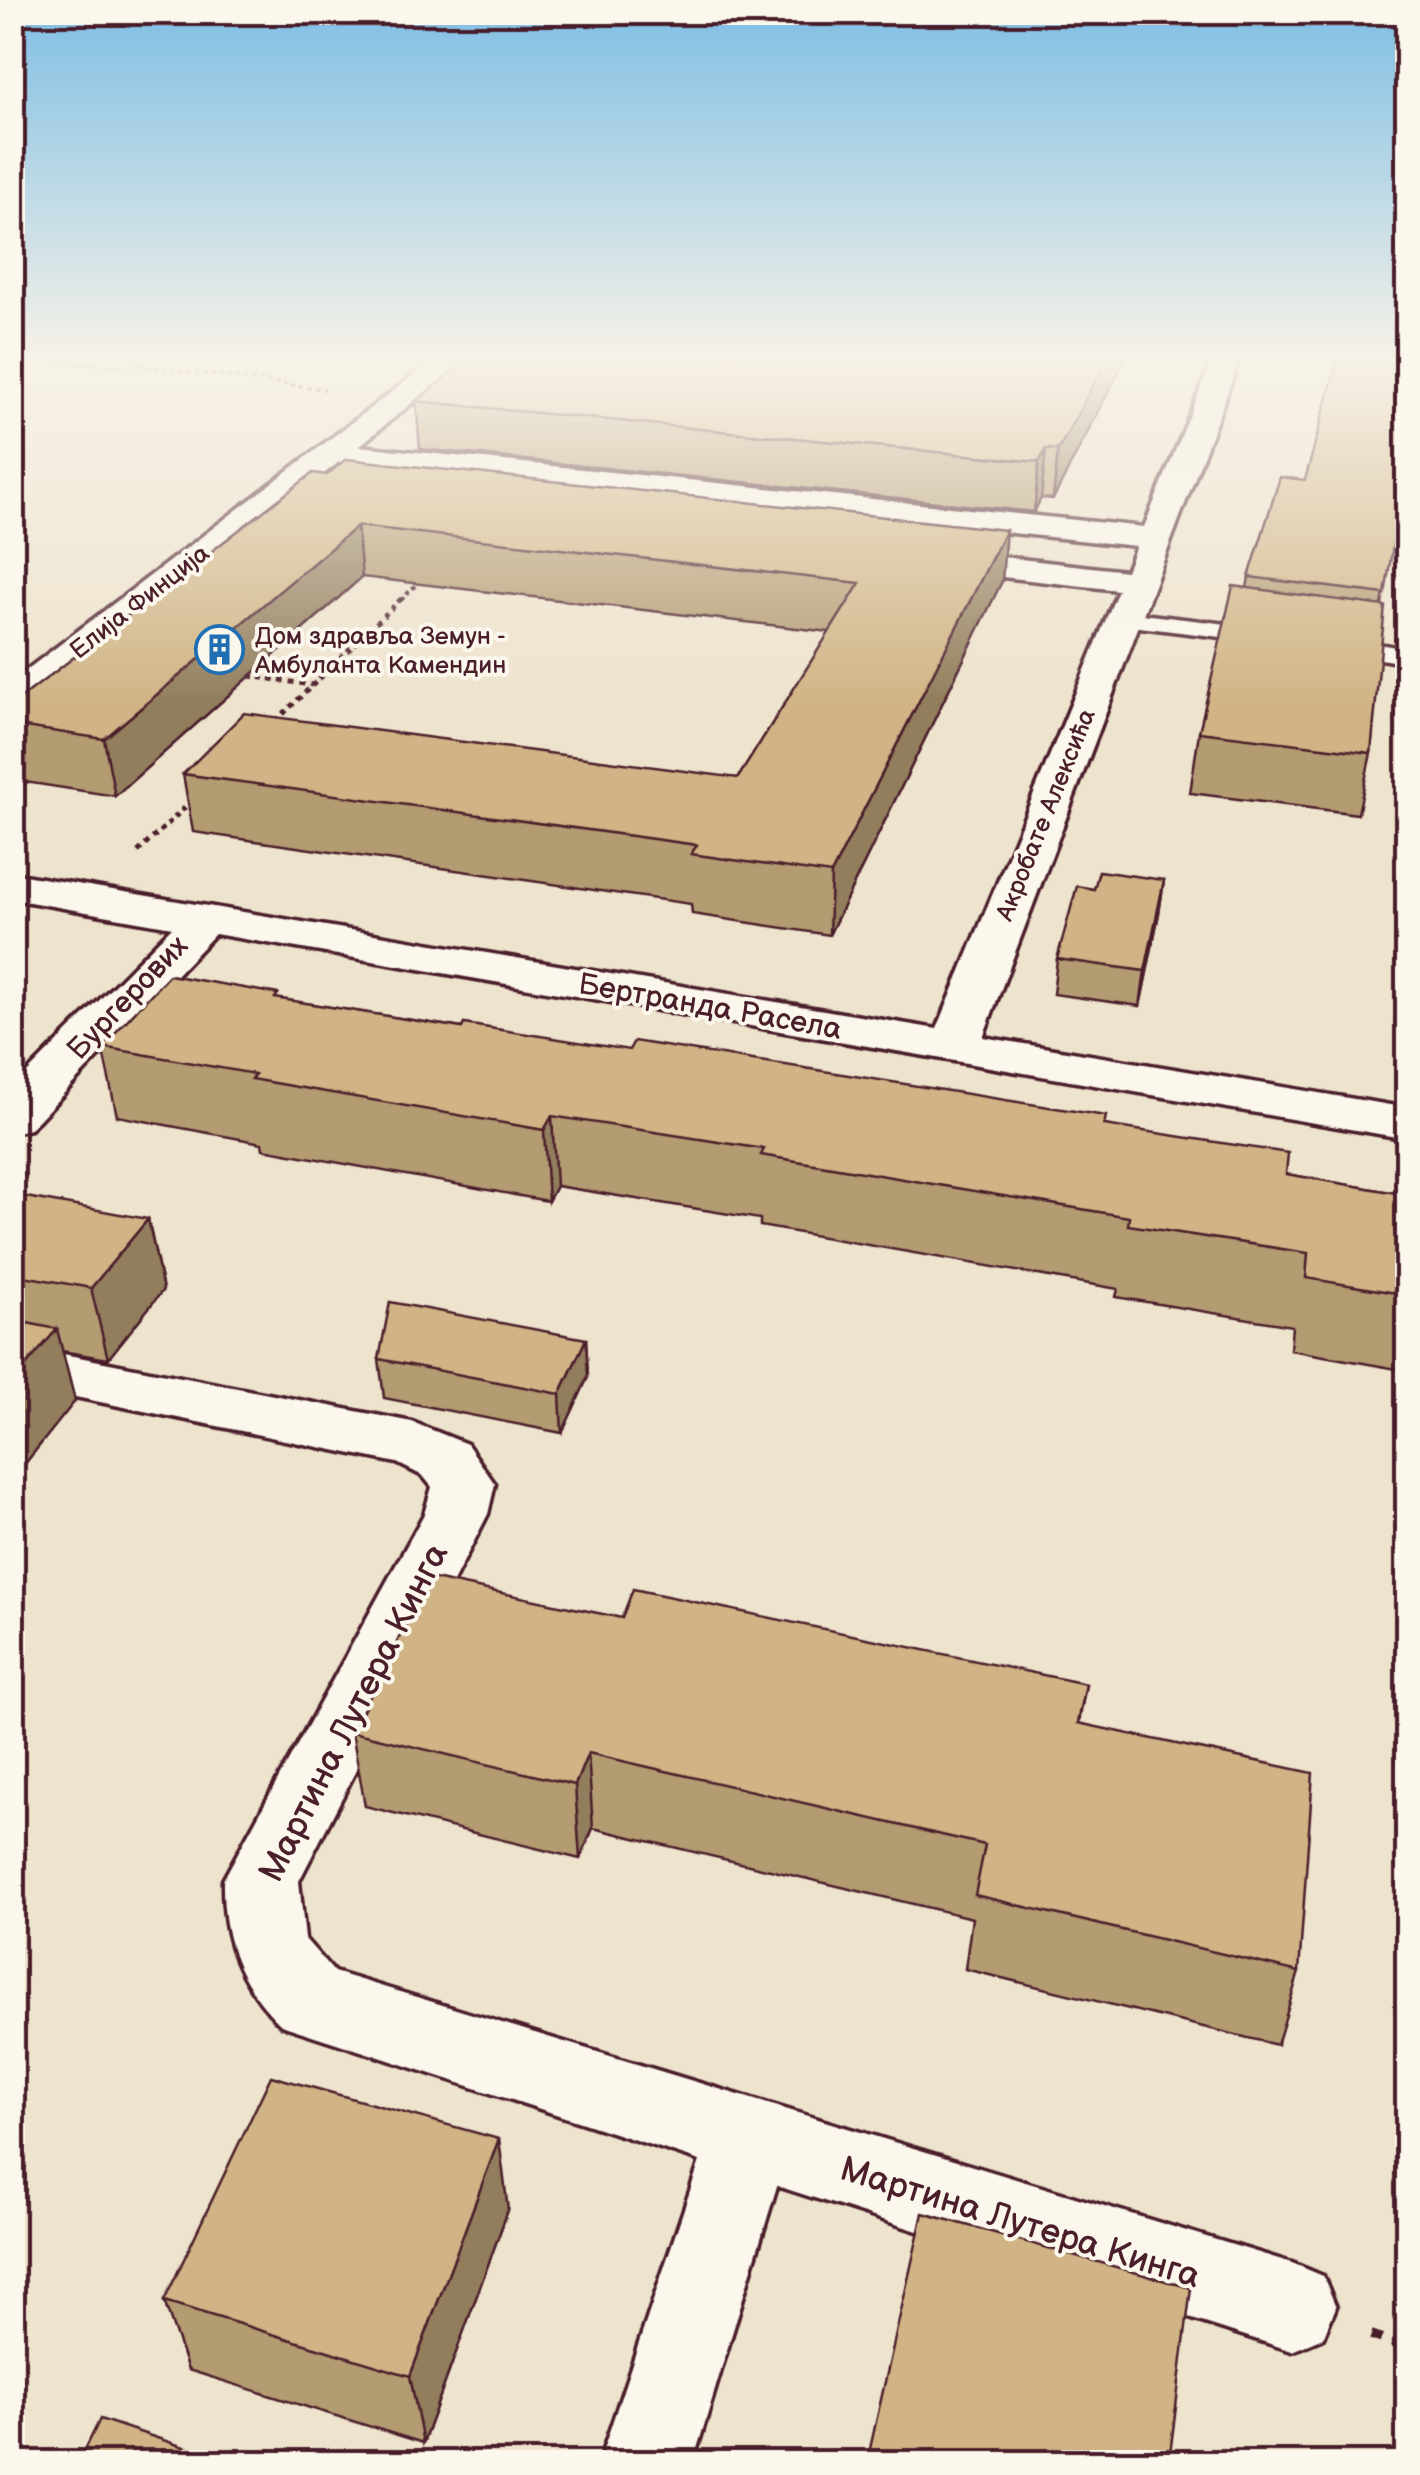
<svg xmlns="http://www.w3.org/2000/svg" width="1420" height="2475" viewBox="0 0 1420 2475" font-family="'Balsamiq Sans',sans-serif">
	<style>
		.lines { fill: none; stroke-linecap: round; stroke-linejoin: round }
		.lane-casing { stroke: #4a1f2b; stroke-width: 7 }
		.street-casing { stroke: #4a1f2b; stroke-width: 7 }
		.path-far2 { stroke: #4a1f2b; stroke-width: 4; stroke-dasharray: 4 4; stroke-linecap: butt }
		.path-far1 { stroke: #4a1f2b; stroke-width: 5; stroke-dasharray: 5 5; stroke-linecap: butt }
		.path { stroke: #4a1f2b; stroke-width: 10; stroke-dasharray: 11 11; stroke-linecap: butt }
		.lane { fill: #fbf7ec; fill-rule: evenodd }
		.street { fill: #fbf7ec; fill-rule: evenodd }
		.wall { fill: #b39b72; stroke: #4a1f2b; stroke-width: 2.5 }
		.shaded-wall { fill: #927e5d; stroke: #4a1f2b; stroke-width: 2.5 }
		.building { fill: #d0b485; stroke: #4a1f2b; stroke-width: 2.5 }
		.labels { text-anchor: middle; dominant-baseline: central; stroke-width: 8; stroke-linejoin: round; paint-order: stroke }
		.far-street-label { font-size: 25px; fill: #4a1f2b; stroke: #fbf7ec }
		.far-poi-label { font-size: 25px; fill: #4a1f2b; stroke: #fbf7ec; text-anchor: start }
		.street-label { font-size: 30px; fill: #4a1f2b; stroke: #fbf7ec }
		.near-street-label { font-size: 35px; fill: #4a1f2b; stroke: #fbf7ec }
	</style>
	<rect width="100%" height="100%" fill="#eee3cd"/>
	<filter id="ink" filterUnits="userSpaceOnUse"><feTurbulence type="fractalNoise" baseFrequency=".01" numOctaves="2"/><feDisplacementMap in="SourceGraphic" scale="20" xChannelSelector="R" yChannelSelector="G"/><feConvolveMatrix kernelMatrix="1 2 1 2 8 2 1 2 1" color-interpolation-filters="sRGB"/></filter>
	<g filter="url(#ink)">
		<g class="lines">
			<defs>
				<g id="lane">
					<path d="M 1124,612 L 1270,629 L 1282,636 L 1270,643 L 1115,624 L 1112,619 L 1115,614 Z"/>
					<path d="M 1330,636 L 1408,649 L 1408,664 L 1321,648 L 1318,643 Z"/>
				</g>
				<g id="street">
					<path d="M 439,356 L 470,356 L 359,446 L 1144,527 L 1214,356 L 1241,356 L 983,1037 L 1408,1108 L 1408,1139 L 215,934 L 30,1129 L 12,1133 L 12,1088 L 172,927 L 12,899 L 12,873 L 937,1029 L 1118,590 L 931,569 L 919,566 L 914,559 L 919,552 L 931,549 L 1126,571 L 1136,546 L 339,462 L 25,708 L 12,711 L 12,681 Z"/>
					<path d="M 12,1344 L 412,1422 L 467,1444 L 495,1484 L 488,1514 L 299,1881 L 305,1939 L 334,1972 L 1292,2263 L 1323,2276 L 1336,2307 L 1323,2338 L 1292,2351 L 777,2186 L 693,2462 L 599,2462 L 700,2161 L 281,2025 C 239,1984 222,1939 223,1880 L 424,1514 L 432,1487 L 423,1476 L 397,1463 L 12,1384 Z"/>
				</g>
			</defs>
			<use href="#lane" class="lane-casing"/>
			<use href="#street" class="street-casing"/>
			<g class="path-far2">
				<path d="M 12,362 L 136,365 L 325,389"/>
				<path d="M 401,600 L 421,580"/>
			</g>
			<g class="path-far1">
				<path d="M 250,676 L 312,685"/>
				<path d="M 276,721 L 403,597"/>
				<path d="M 138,852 L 194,799"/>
			</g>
			<path class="path" d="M 1371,2335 L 1408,2348"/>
			<use href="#lane" class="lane"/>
			<use href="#street" class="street"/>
		</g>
		<g class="wall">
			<path d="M 1127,356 L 1053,499 L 1041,498 L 1034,512 L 420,449 L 416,401 Z"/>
			<path d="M 1408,356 L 1408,536 L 1394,535 L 1382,605 L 1371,753 L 1358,814 L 1190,793 L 1199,732 L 1247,588 L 1249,577 L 1305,480 Z"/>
			<path d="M 313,473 L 1002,581 L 829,935 L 692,914 L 691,904 L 193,832 L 183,774 L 738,778 L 830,632 L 362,577 L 115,796 L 12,780 L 12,705 Z"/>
			<path d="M 1164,880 L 1159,913 L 1140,1006 L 1053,994 L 1057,959 L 1094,889 Z"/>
			<path d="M 279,999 L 462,1028 L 1105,1125 L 1286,1174 L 1408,1195 L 1408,1371 L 1290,1350 L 1292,1326 L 1116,1297 L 1118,1289 L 760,1226 L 760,1219 L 556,1186 L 548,1201 L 263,1149 L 262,1143 L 117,1116 L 102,1047 Z"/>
			<path d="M 148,1219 L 163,1290 L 108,1359 L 62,1351 L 75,1401 L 12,1480 L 12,1274 Z"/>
			<path d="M 586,1339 L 588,1377 L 562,1433 L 384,1398 L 379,1359 Z"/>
			<path d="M 622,1618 L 1086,1684 L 1079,1723 L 1299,1972 L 1277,2045 L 965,1969 L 972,1918 L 593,1828 L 580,1859 L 365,1806 L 352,1732 Z"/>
			<path d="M 508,2210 L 423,2443 L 188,2370 L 164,2301 Z"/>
		</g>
		<g class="shaded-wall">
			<path d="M 1109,356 L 1127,356 L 1053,499 L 1058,450 Z"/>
			<path d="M 1046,449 L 1041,498 L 1034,512 L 1039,462 Z"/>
			<path d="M 357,526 L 362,577 L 115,796 L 104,739 Z"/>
			<path d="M 1006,530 L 1002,581 L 829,935 L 831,874 Z"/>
			<path d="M 1164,880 L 1159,913 L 1140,1006 L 1145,971 Z"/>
			<path d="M 12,969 L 17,989 L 12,993 Z"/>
			<path d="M 552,1116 L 556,1186 L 548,1201 L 544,1130 Z"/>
			<path d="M 148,1219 L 163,1290 L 108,1359 L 91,1288 Z"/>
			<path d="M 57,1329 L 75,1401 L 12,1480 L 12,1382 Z"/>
			<path d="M 586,1339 L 588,1377 L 562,1433 L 560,1394 Z"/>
			<path d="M 588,1753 L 593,1828 L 580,1859 L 575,1785 Z"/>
			<path d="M 499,2139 L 508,2210 L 423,2443 L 410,2376 Z"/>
		</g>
		<g class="building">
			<path d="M 472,356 L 1109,356 L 1058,450 L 1046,449 L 1039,462 L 416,401 Z"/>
			<path d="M 1339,356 L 1408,356 L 1408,491 L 1402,490 L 1385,594 L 1249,577 L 1280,477 L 1305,480 Z"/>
			<path d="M 346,459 L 1006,530 L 831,874 L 691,854 L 697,845 L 183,774 L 244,713 L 738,778 L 860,583 L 357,526 L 104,739 L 12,725 L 12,705 L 313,473 L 327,475 Z"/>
			<path d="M 1233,586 L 1385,606 L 1371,753 L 1199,732 Z"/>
			<path d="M 1099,871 L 1164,880 L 1145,971 L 1057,959 L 1077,886 L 1094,889 Z"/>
			<path d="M 169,975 L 278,994 L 275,998 L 462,1028 L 464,1024 L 629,1050 L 634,1041 L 1106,1116 L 1104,1125 L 1288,1153 L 1286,1174 L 1408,1195 L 1408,1295 L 1306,1278 L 1308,1253 L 1128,1225 L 1129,1217 L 761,1155 L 764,1149 L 552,1116 L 544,1130 L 251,1079 L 255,1074 L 102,1047 Z"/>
			<path d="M 26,1197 L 148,1219 L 91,1288 L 12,1274 L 12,1213 Z"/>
			<path d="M 390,1302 L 586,1339 L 560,1394 L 379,1359 Z"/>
			<path d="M 12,1320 L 57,1329 L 12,1382 Z"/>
			<path d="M 429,1578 L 622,1618 L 633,1589 L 1086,1684 L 1078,1723 L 1313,1773 L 1299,1972 L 975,1895 L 985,1845 L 588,1753 L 575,1785 L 352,1732 Z"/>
			<path d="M 271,2076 L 499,2139 L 410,2376 L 164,2301 Z"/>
			<path d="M 923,2213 L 1191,2288 L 1169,2462 L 867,2462 Z"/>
			<path d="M 100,2419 L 229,2462 L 79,2462 Z"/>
		</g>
	</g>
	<linearGradient id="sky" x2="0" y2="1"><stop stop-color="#7ebee4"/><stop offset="0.51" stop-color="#f7f2e8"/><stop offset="1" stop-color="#f7f2e8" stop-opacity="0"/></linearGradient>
	<rect width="1420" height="703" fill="url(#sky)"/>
	<defs>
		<symbol id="building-ring" viewBox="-11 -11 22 22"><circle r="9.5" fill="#fbf7ec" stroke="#1f6fb2" stroke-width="1.5"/><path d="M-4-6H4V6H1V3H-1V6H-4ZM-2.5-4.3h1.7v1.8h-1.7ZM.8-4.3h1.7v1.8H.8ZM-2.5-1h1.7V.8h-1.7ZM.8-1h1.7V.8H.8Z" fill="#1f6fb2"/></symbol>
	</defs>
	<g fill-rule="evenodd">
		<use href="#building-ring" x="192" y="622" width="55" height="55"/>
	</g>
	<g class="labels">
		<g class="far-street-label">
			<text transform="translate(140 602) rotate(-38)">Елија Финција</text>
			<text transform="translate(1046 815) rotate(-68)">Акробате Алексића</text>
		</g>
		<g class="far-poi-label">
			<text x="255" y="636">Дом здравља Земун -<tspan x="255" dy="29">Амбуланта Камендин</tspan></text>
		</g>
		<g class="street-label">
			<text transform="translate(128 998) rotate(-46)">Бургерових</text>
			<text transform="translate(710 1007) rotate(10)">Бертранда Расела</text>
		</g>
		<g class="near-street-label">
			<text transform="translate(354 1713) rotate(-63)">Мартина Лутера Кинга</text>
			<text transform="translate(1020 2223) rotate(17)">Мартина Лутера Кинга</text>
		</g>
	</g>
	<rect width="1420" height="2475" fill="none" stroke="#fbf7ec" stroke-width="50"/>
	<rect x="25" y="25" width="1370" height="2425" fill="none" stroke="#4a1f2b" stroke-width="4" filter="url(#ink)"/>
</svg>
